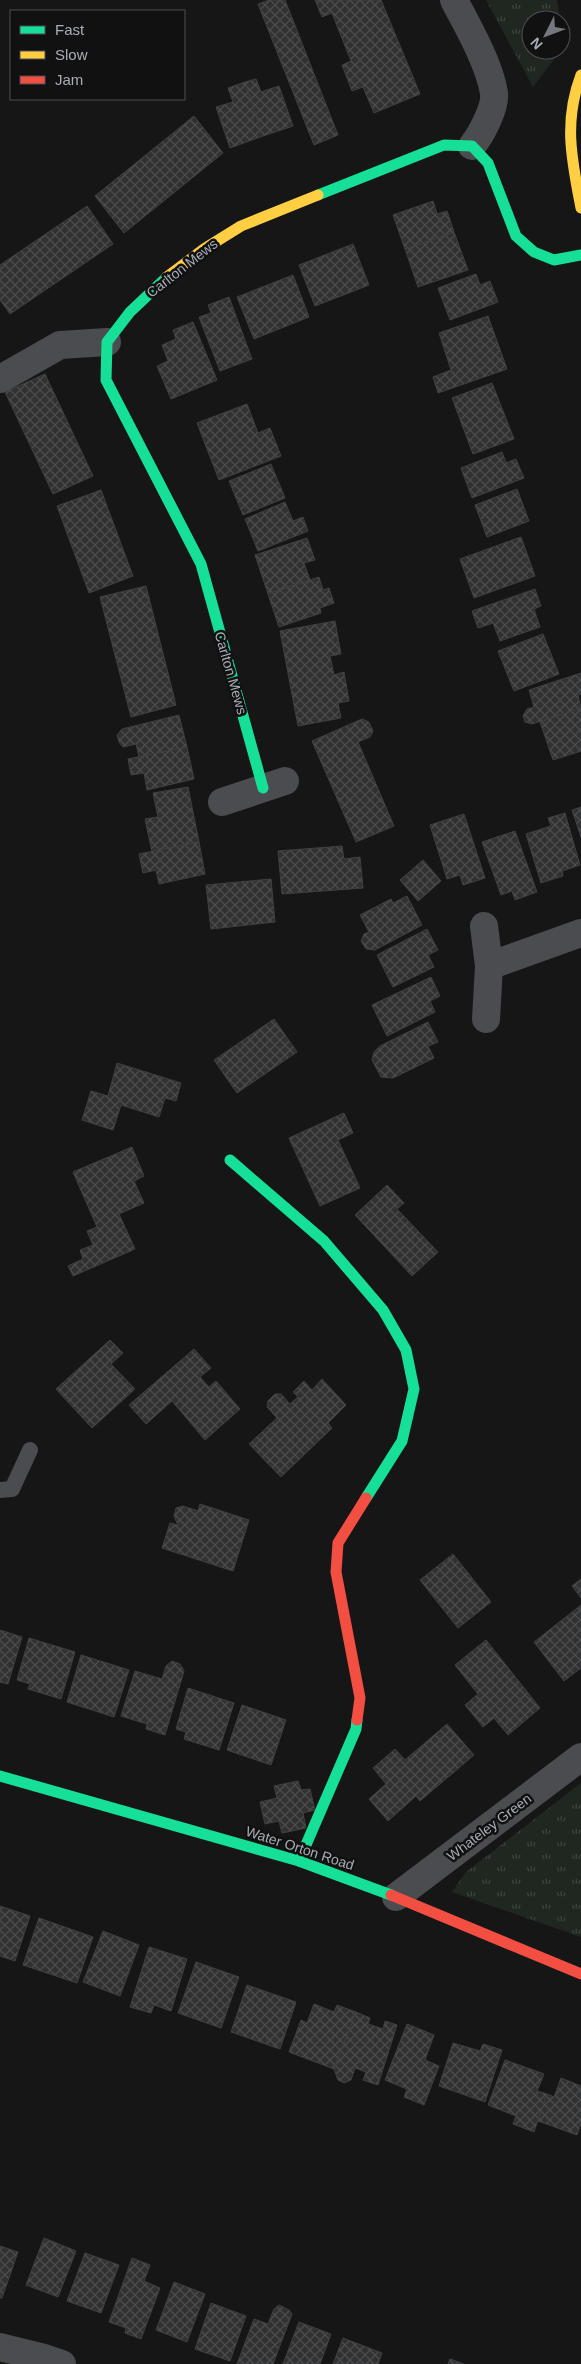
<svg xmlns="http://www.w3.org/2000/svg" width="581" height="2364" viewBox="0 0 581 2364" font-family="Arial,sans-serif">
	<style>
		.grass { fill: url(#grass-tufts) }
		.building { fill: url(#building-cross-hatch); stroke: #3f4043 }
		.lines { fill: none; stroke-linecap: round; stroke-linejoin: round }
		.lane { stroke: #4b4c4f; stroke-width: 16 }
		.street { stroke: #4b4c4f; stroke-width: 28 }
		.fast { stroke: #16e098; stroke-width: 11 }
		.slow { stroke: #ffcf43; stroke-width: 11 }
		.jam { stroke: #f24e42; stroke-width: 11 }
		.labels { text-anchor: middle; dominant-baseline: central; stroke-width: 5; stroke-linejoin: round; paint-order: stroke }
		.street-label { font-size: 14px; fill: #a9adb6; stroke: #111112 }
	</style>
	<defs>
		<pattern id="grass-tufts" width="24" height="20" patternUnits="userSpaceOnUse" patternTransform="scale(1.25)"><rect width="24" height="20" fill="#202721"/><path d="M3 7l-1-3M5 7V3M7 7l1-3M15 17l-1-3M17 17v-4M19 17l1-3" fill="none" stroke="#3e443f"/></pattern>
		<pattern id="building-cross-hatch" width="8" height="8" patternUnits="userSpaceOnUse" patternTransform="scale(1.25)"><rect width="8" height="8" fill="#313132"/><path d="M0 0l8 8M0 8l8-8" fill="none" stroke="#4c4c4d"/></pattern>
	</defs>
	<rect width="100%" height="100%" fill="#161617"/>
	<g class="grass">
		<path d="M 486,0 L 557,0 L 560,20 L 531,20 L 531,50 L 561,50 L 533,87 Z"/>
		<path d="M 581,1783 L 581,1937 L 452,1892 L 466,1872 Z"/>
	</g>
	<g class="building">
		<path d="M 269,0 L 285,0 L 338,135 L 314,145 L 258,4 Z"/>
		<path d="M 315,0 L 381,0 L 420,94 L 374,113 L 363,87 L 352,91 L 342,65 L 351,61 L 332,13 L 322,17 Z"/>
		<path d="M 256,79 L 261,92 L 279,86 L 293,126 L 263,136 L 245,82 Z"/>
		<path d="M 245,82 L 263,136 L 230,148 L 216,107 L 233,102 L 228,88 Z"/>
		<path d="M 194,116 L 223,153 L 124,233 L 95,196 Z"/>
		<path d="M 433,201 L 437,214 L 447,211 L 454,232 L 405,249 L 393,215 Z"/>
		<path d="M 87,206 L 113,244 L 10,314 L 0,300 L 0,265 Z"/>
		<path d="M 454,232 L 468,270 L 418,287 L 405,249 Z"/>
		<path d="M 353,244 L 369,285 L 315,306 L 299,265 Z"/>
		<path d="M 476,274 L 480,285 L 490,281 L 498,302 L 450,320 L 438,288 Z"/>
		<path d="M 293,275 L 309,317 L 254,339 L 237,297 Z"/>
		<path d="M 229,297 L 252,359 L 220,371 L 199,317 L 211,313 L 208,305 Z"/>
		<path d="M 488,316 L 507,369 L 438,393 L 433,377 L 451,370 L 439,333 Z"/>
		<path d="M 193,322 L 217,380 L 171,399 L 157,366 L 168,361 L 162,345 L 176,339 L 173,330 Z"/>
		<path d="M 45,374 L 93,476 L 53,494 L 5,392 Z"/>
		<path d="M 492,383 L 514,439 L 473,454 L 452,398 Z"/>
		<path d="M 247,404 L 258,433 L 270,428 L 281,456 L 219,480 L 197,423 Z"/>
		<path d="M 502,452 L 506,463 L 516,459 L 524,478 L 472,498 L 461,468 Z"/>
		<path d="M 271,464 L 285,498 L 243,515 L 229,481 Z"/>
		<path d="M 517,489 L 529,521 L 487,537 L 475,505 Z"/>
		<path d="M 101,490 L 133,576 L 89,593 L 57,506 Z"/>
		<path d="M 285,502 L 293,521 L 303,517 L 308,531 L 258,551 L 245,519 Z"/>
		<path d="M 521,537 L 535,576 L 474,598 L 460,559 Z"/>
		<path d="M 307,538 L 315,560 L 304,563 L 310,580 L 268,594 L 255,555 Z"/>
		<path d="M 319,577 L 323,590 L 329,588 L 334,603 L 320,608 L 321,613 L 279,627 L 268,594 Z"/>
		<path d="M 146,586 L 176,705 L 131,717 L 100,597 Z"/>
		<path d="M 535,589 L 541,606 L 534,609 L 540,627 L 500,641 L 493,623 L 478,628 L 472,611 Z"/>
		<path d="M 335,621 L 341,654 L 330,656 L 334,675 L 344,672 L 349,701 L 338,703 L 341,718 L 298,726 L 280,631 Z"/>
		<path d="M 543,634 L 559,674 L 514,691 L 498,651 Z"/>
		<path d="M 581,673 L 581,694 L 578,695 L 581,708 L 532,724 L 525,722 L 523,716 L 527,709 L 534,707 L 529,690 Z"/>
		<path d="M 581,708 L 581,751 L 553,760 L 540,722 Z"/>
		<path d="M 179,715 L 187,747 L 139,757 L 136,744 L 123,747 L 119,742 L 117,735 L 122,729 Z"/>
		<path d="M 362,719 L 369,722 L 373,731 L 370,737 L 358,742 L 394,826 L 356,842 L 312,741 Z"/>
		<path d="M 187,747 L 194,779 L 147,790 L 144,773 L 131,775 L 128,759 Z"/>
		<path d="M 188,787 L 199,842 L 152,852 L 145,819 L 158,817 L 153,793 Z"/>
		<path d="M 581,807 L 581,837 L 572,810 Z"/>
		<path d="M 565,813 L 580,865 L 562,871 L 563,876 L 541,883 L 526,834 L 551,826 L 548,818 Z"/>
		<path d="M 464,814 L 485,878 L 463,885 L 460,875 L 447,879 L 430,825 Z"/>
		<path d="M 515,831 L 537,892 L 515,900 L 512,891 L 501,895 L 482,842 Z"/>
		<path d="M 199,842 L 205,874 L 159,884 L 156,870 L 143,873 L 139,854 Z"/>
		<path d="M 342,846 L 344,859 L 360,857 L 363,888 L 282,894 L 278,851 Z"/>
		<path d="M 423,860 L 441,881 L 418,901 L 400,880 Z"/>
		<path d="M 271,879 L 275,922 L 211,929 L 206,885 Z"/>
		<path d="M 407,896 L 422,925 L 375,950 L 366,949 L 361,941 L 364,934 L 369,932 L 360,915 L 391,899 L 393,903 Z"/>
		<path d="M 427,929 L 438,950 L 428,955 L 434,967 L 393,987 L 377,955 Z"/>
		<path d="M 431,977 L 440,996 L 430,1001 L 435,1012 L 387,1036 L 372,1005 Z"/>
		<path d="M 274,1019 L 297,1052 L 237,1093 L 214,1060 Z"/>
		<path d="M 428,1022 L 438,1042 L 428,1046 L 434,1058 L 393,1078 L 381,1077 L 372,1060 L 374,1052 L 380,1046 Z"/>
		<path d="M 117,1063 L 181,1083 L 176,1101 L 165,1098 L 159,1117 L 121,1105 L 113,1130 L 82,1120 L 91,1091 L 108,1096 Z"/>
		<path d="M 344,1113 L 353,1133 L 338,1140 L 360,1188 L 320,1206 L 289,1138 Z"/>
		<path d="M 132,1147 L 144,1176 L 134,1181 L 144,1203 L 119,1214 L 135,1249 L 73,1276 L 68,1266 L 83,1259 L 80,1250 L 93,1245 L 87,1231 L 97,1227 L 73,1172 Z"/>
		<path d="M 387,1185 L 404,1203 L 397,1209 L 438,1252 L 412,1276 L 355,1215 Z"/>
		<path d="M 110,1340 L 123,1353 L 111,1364 L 135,1389 L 92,1428 L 56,1389 Z"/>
		<path d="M 194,1349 L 211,1368 L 200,1377 L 209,1387 L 216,1381 L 240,1409 L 205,1440 L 172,1401 L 146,1424 L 129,1405 Z"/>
		<path d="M 322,1379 L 346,1405 L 328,1423 L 332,1428 L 281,1477 L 249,1444 L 277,1418 L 267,1407 L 268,1401 L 275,1394 L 281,1394 L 290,1404 L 298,1397 L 293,1392 L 304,1381 L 312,1390 Z"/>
		<path d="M 200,1504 L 249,1520 L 233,1571 L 162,1548 L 170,1523 L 178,1525 L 174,1516 L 176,1508 L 183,1506 L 198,1511 Z"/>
		<path d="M 453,1554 L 491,1602 L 458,1628 L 420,1580 Z"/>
		<path d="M 581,1579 L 581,1598 L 572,1586 Z"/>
		<path d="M 581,1605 L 581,1668 L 564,1681 L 534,1642 Z"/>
		<path d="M 0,1630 L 22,1637 L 8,1684 L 0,1682 Z"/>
		<path d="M 29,1638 L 75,1652 L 61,1699 L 28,1689 L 30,1684 L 17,1680 Z"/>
		<path d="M 486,1640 L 540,1708 L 508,1735 L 494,1718 L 483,1727 L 465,1705 L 478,1694 L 455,1665 Z"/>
		<path d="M 81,1655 L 129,1670 L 114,1717 L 67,1702 Z"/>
		<path d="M 172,1661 L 180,1664 L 184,1671 L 165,1735 L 146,1729 L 147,1724 L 121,1716 L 135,1671 L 162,1679 L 166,1666 Z"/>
		<path d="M 188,1688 L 234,1703 L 219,1750 L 184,1739 L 186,1732 L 176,1729 Z"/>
		<path d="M 242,1705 L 286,1720 L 271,1765 L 227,1750 Z"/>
		<path d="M 447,1724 L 474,1755 L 420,1801 L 416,1796 L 388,1821 L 369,1799 L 386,1784 L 373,1768 L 395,1749 L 405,1760 Z"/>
		<path d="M 298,1781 L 301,1790 L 310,1789 L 315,1810 L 303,1813 L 306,1828 L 282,1833 L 279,1821 L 265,1824 L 260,1802 L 277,1798 L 274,1786 Z"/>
		<path d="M 0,1906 L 30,1916 L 15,1961 L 0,1956 Z"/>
		<path d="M 39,1918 L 93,1937 L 77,1983 L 23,1965 Z"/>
		<path d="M 103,1931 L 139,1945 L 120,1996 L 83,1982 Z"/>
		<path d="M 149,1947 L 187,1959 L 171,2011 L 154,2005 L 151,2013 L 130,2007 Z"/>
		<path d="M 196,1962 L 239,1977 L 221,2028 L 178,2013 Z"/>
		<path d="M 247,1985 L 296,2002 L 280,2049 L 231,2032 Z"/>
		<path d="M 314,2004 L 334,2012 L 337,2005 L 356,2012 L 334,2069 L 289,2052 L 301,2020 L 307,2023 Z"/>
		<path d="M 356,2012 L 370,2018 L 368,2024 L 383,2029 L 385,2021 L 397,2025 L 378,2085 L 363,2080 L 366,2072 L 355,2068 L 351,2080 L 344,2083 L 338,2080 L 334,2069 Z"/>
		<path d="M 407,2024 L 434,2035 L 425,2060 L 439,2066 L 424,2105 L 404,2097 L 407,2089 L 385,2080 Z"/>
		<path d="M 453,2043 L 480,2051 L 483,2044 L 502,2050 L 485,2102 L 439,2086 Z"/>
		<path d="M 505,2060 L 544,2074 L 537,2091 L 547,2094 L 534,2132 L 513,2124 L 516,2116 L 488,2105 Z"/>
		<path d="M 561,2078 L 581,2086 L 581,2123 L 577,2135 L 538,2121 L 547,2094 L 554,2097 Z"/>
		<path d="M 44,2238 L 76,2251 L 58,2297 L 26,2285 Z"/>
		<path d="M 0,2246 L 18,2252 L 2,2298 L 0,2298 Z"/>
		<path d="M 85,2253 L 119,2265 L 101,2313 L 67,2301 Z"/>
		<path d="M 132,2258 L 150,2265 L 144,2281 L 160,2288 L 141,2339 L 125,2333 L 126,2328 L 109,2322 Z"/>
		<path d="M 174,2282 L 205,2294 L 187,2342 L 156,2330 Z"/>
		<path d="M 211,2303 L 246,2316 L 230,2361 L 195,2349 Z"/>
		<path d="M 279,2305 L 289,2310 L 292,2314 L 273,2364 L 237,2364 L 254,2319 L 268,2324 L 274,2309 Z"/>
		<path d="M 299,2322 L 331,2334 L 320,2364 L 283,2364 Z"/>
		<path d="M 343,2338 L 382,2353 L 378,2364 L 333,2364 Z"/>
		<path d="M 450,2359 L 464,2364 L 448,2364 Z"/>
	</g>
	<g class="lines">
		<path class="lane" d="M 0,1490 L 12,1489 L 30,1450"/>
		<g class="street">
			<path d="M 454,0 C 468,27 489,63 494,93 C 496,107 481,135 472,146"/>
			<path d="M 0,379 L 60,345 L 107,342"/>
			<path d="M 222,802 L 285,781"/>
			<path d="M 484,926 L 489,966 L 486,1019"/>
			<path d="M 489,966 L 581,933"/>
			<path d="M 396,1897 L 581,1757"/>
			<path d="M 0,2347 L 41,2357 L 62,2364"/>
		</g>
		<g class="fast">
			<path d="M 318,195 L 444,145 L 472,146 L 488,163 L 516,236 L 534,252 L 554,260 L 581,255"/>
			<path d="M 167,277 L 130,312 L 107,342 L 106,380 L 201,564 L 263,788"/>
			<path d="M 230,1160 L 324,1241 L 383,1310 L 406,1350 L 414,1389 L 402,1441 L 366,1498"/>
			<path d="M 0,1776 L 299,1861 L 391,1895"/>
			<path d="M 299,1861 L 356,1729 L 357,1720"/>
		</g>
		<g class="slow">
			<path d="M 581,75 C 563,122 572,161 581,208"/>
			<path d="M 167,277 L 204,249 L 241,226 L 318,195"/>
		</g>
		<g class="jam">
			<path d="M 357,1720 L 360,1698 L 336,1572 L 338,1543 L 366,1498"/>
			<path d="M 391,1895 L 581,1974"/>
		</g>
	</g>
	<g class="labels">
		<g class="street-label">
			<text transform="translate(182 268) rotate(-38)">Carlton Mews</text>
			<text transform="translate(231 673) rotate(74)">Carlton Mews</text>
			<text transform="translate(489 1827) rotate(-37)">Whateley Green</text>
			<text transform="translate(300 1848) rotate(18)">Water Orton Road</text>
		</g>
	</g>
	<rect x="10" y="10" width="175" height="90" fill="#111112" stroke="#4e4f54"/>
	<rect x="20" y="26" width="25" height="8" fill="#16e098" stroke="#4e4f54"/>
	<text x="55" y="35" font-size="15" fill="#a9adb6">Fast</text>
	<rect x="20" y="51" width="25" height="8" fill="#ffcf43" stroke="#4e4f54"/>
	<text x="55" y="60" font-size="15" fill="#a9adb6">Slow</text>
	<rect x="20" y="76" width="25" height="8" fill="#f24e42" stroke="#4e4f54"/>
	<text x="55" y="85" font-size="15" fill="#a9adb6">Jam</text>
	<g transform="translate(546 35) rotate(228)"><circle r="24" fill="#111112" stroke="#4e4f54"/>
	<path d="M0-4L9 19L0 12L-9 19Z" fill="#76787e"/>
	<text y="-8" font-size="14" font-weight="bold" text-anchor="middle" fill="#a9adb6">N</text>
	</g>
</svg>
